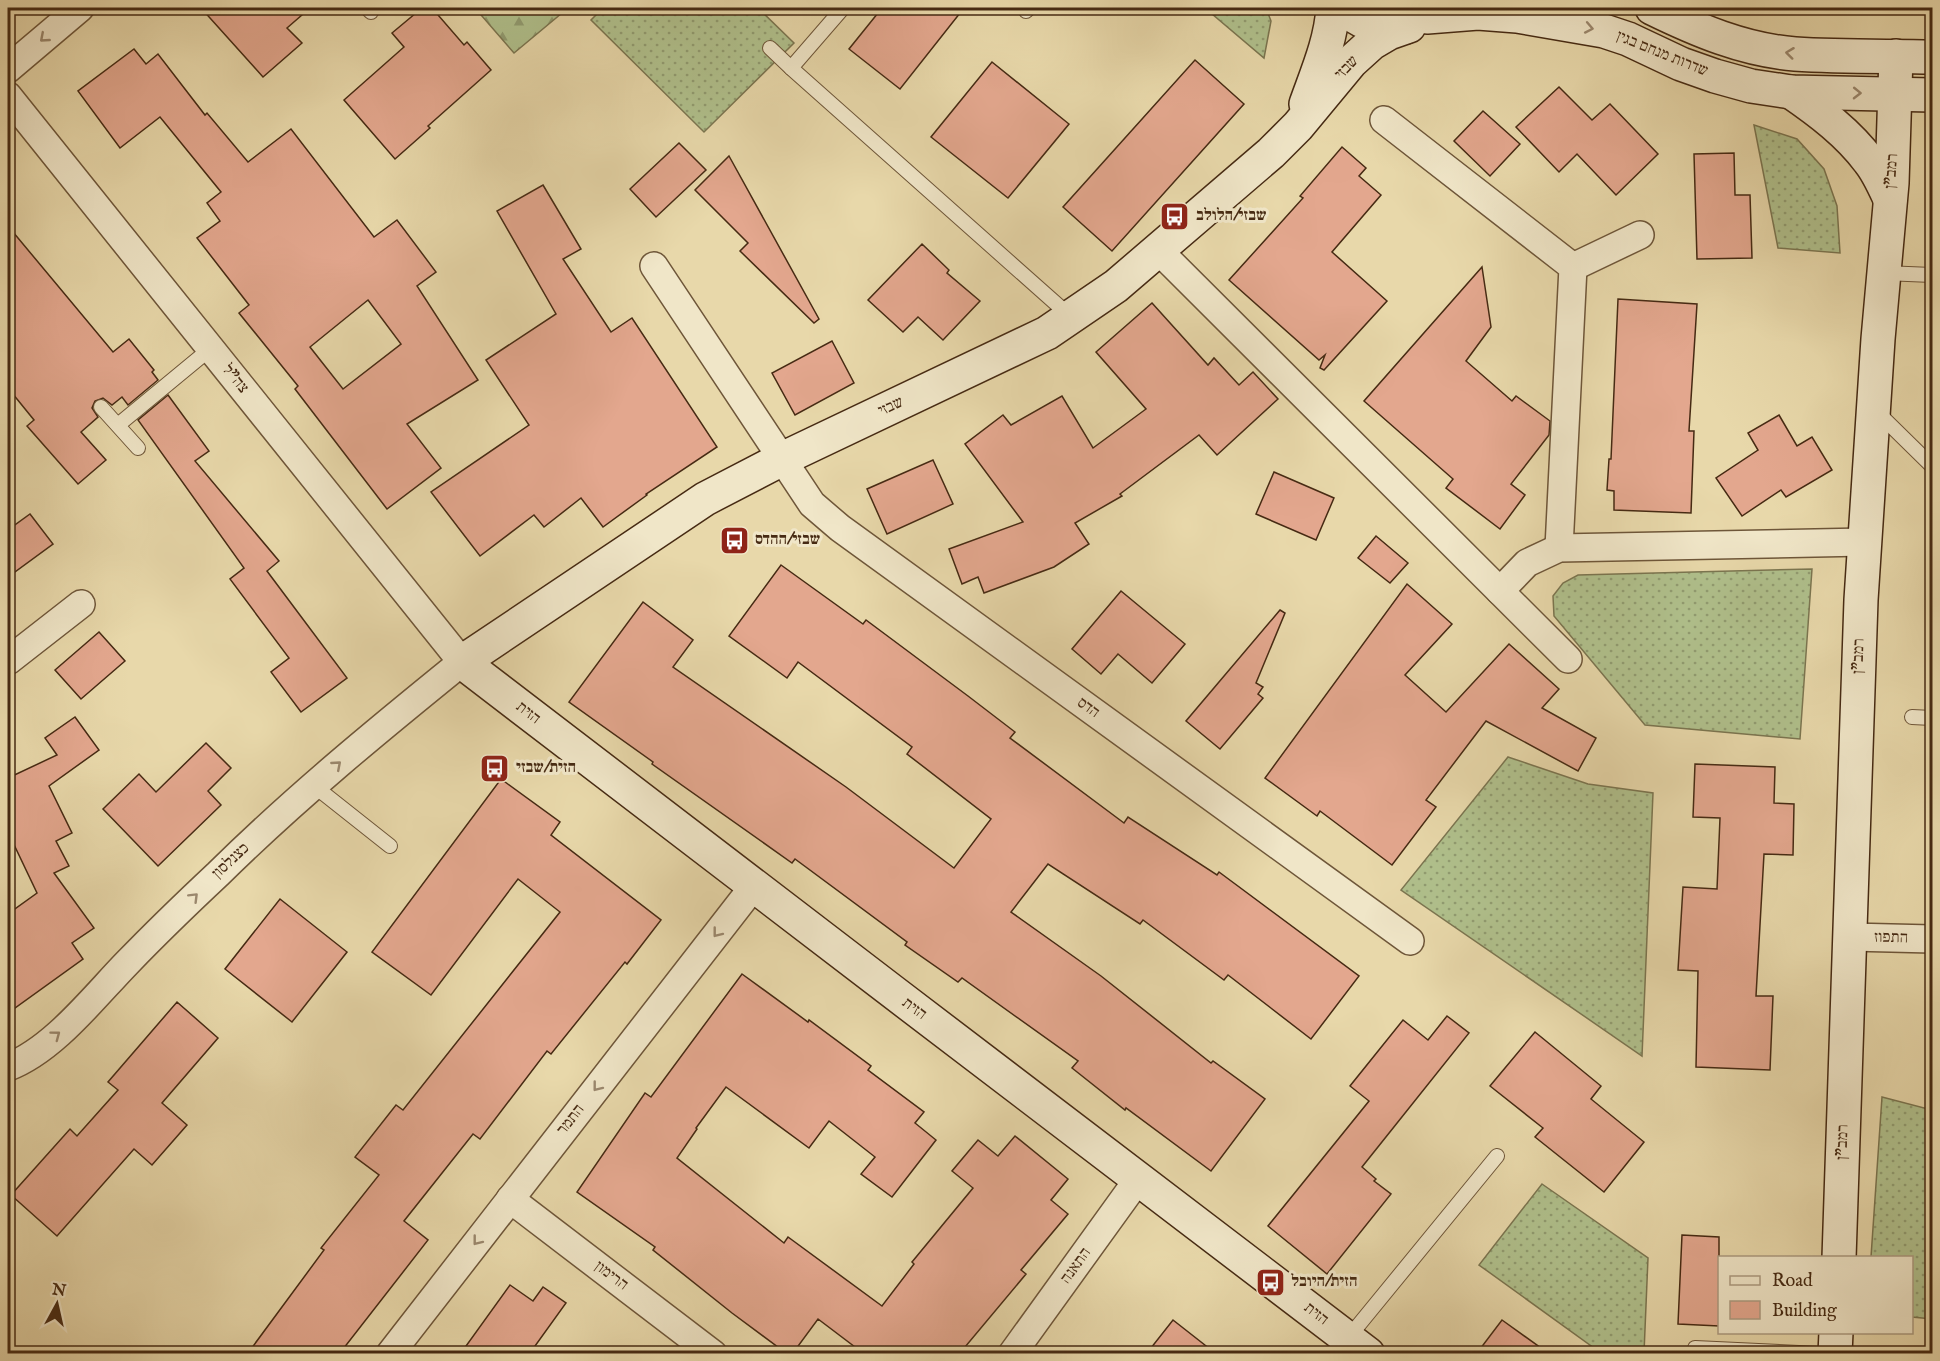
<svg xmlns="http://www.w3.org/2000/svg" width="1940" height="1361" viewBox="0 0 1940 1361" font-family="'IM FELL English','Frank Ruhl Libre',serif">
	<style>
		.grass { fill: url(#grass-dots); stroke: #7b7550; stroke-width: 1.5 }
		.forest { fill: url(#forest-firs); stroke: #7b7550; stroke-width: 1.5 }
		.building { fill: #e3a78e; stroke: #462a13; stroke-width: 1.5; fill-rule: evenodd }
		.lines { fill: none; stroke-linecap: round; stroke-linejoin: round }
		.lane-casing { stroke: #6e5639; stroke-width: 16 }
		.street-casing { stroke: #6e5639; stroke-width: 30 }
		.secondary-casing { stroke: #462a13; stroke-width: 36 }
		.lane { stroke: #f0e6c8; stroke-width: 14 }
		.street { stroke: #f0e6c8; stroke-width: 27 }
		.secondary { stroke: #f0e6c8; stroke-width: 33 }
		.oneway { stroke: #9b886e }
		.labels { text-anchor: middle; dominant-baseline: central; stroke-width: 6; stroke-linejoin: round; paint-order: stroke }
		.street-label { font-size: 16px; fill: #462a13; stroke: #f0e6c8 }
		.poi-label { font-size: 16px; font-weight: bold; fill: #462a13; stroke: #f0e6c8; text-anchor: start }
	</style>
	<defs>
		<pattern id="grass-dots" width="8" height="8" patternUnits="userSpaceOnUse" patternTransform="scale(1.5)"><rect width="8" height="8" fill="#b0c08c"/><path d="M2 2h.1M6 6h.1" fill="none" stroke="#919c71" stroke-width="1.8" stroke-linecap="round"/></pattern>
		<pattern id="forest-firs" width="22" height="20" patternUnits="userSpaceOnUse" patternTransform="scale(1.5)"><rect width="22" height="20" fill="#b0c08c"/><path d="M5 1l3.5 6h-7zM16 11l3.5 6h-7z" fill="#919c71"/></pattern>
	</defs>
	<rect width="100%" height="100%" fill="#e8d8aa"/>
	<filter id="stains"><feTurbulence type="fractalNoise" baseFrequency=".00333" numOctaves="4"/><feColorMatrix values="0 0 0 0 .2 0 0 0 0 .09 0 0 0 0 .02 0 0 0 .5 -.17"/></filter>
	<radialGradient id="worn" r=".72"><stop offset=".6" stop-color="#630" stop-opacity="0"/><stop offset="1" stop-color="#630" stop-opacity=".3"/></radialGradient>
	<g class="grass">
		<path d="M 603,8 L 758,8 L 794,43 L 704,132 L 591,20 Z"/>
		<path d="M 1205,8 L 1266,8 L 1271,21 L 1264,58 Z"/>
		<path d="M 1754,125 L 1797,139 L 1824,169 L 1837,206 L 1840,253 L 1778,248 Z"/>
		<path d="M 1812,569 L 1800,739 L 1645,725 L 1554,616 L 1553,596 L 1563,583 L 1578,575 Z"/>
		<path d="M 1508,757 L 1588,784 L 1653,793 L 1642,1056 L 1401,890 Z"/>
		<path d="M 1882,1097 L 1932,1110 L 1932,1319 L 1912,1317 L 1912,1258 L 1871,1257 Z"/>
		<path d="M 1542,1184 L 1648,1258 L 1644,1353 L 1601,1353 L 1479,1265 Z"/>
	</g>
	<path class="forest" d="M 475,8 L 568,8 L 514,53 Z"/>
	<g class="building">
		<path d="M 201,8 L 310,8 L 287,28 L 302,43 L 263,77 Z"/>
		<path d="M 422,8 L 432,8 L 464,45 L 467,42 L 491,70 L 428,126 L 430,128 L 395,159 L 344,100 L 404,47 L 392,33 Z"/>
		<path d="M 882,8 L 964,8 L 900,89 L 849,49 Z"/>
		<path d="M 134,49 L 146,64 L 158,54 L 205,115 L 207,113 L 248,162 L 291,129 L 374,237 L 397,220 L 436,272 L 417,286 L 478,380 L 407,424 L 441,468 L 387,509 L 295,389 L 298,386 L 239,313 L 249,305 L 197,238 L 220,221 L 207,203 L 221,192 L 160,117 L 120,148 L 78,91 ZM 368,300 L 401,344 L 343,389 L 310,347 Z"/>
		<path d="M 1195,60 L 1244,104 L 1112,251 L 1063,207 Z"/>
		<path d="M 992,62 L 1069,124 L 1008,198 L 931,137 Z"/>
		<path d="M 1559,87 L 1592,120 L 1610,104 L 1658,154 L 1616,195 L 1577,154 L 1559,172 L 1516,127 Z"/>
		<path d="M 1483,111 L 1520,144 L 1490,176 L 1454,141 Z"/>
		<path d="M 679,143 L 706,170 L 656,217 L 630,189 Z"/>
		<path d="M 1342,147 L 1366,168 L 1359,176 L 1381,195 L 1332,252 L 1387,301 L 1324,370 L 1320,368 L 1325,355 L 1319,360 L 1229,280 L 1303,198 L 1300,196 Z"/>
		<path d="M 1734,153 L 1735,195 L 1750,195 L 1752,258 L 1697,259 L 1694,154 Z"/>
		<path d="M 729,156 L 819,319 L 814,323 L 740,251 L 748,243 L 695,190 Z"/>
		<path d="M 543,185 L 581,249 L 563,259 L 611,332 L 632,318 L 717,447 L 646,494 L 647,495 L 603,527 L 581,498 L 544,527 L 534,515 L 480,556 L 431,492 L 529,425 L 486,360 L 556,314 L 497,211 Z"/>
		<path d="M 8,226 L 113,352 L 129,339 L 154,370 L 152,372 L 158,380 L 128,405 L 122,397 L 112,405 L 103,398 L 95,401 L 92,408 L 98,417 L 81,432 L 106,460 L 78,484 L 27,426 L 34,420 L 8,388 Z"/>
		<path d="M 922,244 L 949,270 L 947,273 L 980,301 L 943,340 L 918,317 L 903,332 L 868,300 Z"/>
		<path d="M 1482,267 L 1491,327 L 1466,361 L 1512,401 L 1516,396 L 1550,421 L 1549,435 L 1511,484 L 1525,495 L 1500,529 L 1446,488 L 1453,479 L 1364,401 Z"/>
		<path d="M 1618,299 L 1697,304 L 1689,431 L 1694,431 L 1691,513 L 1614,510 L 1614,491 L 1607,490 L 1609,459 L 1611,459 Z"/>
		<path d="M 1152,303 L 1208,365 L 1214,358 L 1239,385 L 1253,372 L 1278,399 L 1217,455 L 1199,435 L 1120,494 L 1122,496 L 1075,523 L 1089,544 L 1054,567 L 984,593 L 978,577 L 962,584 L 949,549 L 1023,522 L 965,444 L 1003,415 L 1011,425 L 1062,396 L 1093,448 L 1146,409 L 1096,352 Z"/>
		<path d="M 832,341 L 854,383 L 795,415 L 772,373 Z"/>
		<path d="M 168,395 L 209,451 L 195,461 L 279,561 L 267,571 L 347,678 L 301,712 L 271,672 L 289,658 L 230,579 L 244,568 L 138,420 Z"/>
		<path d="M 1779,415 L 1797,446 L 1812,437 L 1832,470 L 1786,497 L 1781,490 L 1742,516 L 1716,478 L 1758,450 L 1748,433 Z"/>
		<path d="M 933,460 L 953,504 L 887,534 L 867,489 Z"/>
		<path d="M 1274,472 L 1334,498 L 1316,540 L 1256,514 Z"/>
		<path d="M 30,514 L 53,544 L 8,577 L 8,530 Z"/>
		<path d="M 1376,536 L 1408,563 L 1390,583 L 1358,558 Z"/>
		<path d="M 781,565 L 863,624 L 866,620 L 968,696 L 1015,732 L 1010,738 L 1124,823 L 1128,817 L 1217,875 L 1219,872 L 1359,976 L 1311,1039 L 1228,975 L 1224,980 L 1143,920 L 1140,924 L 1048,864 L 1011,912 L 1101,976 L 1211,1063 L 1213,1061 L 1265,1099 L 1211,1171 L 1126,1108 L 1125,1110 L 1072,1068 L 1078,1061 L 962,978 L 958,982 L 905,945 L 907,942 L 795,859 L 792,863 L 652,764 L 653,762 L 569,702 L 643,602 L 693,640 L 673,667 L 846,787 L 954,868 L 991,819 L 907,754 L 912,747 L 798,662 L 787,678 L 729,636 Z"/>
		<path d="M 1407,584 L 1452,624 L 1405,675 L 1446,712 L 1509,644 L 1559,689 L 1542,708 L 1596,738 L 1578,771 L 1486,721 L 1426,800 L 1436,807 L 1392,865 L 1320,811 L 1317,816 L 1265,778 Z"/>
		<path d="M 1121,591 L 1185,644 L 1152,683 L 1118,654 L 1101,674 L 1072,649 Z"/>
		<path d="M 1280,610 L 1285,613 L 1256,683 L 1263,687 L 1258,694 L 1263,698 L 1220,749 L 1186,721 Z"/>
		<path d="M 99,632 L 125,661 L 81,699 L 55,670 Z"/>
		<path d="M 75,717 L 99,750 L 49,786 L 72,833 L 56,841 L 69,866 L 54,873 L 94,928 L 72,943 L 83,959 L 8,1013 L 8,914 L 37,893 L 8,832 L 8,778 L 57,755 L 45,738 Z"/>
		<path d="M 206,743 L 231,768 L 208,791 L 221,805 L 158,866 L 103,809 L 139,774 L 156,792 Z"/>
		<path d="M 1695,764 L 1775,767 L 1774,803 L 1794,804 L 1793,855 L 1764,854 L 1756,996 L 1773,996 L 1770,1070 L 1696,1067 L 1698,971 L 1678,970 L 1683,887 L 1717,889 L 1720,818 L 1693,817 Z"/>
		<path d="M 501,779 L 560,822 L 551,835 L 661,920 L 627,964 L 625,962 L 551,1054 L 547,1051 L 480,1139 L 473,1134 L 404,1221 L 428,1240 L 340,1353 L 248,1353 L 324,1250 L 321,1248 L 379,1175 L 355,1157 L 396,1105 L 403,1110 L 560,912 L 518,879 L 431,995 L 372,952 Z"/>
		<path d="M 280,899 L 347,952 L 292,1022 L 225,969 Z"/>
		<path d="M 742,974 L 808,1022 L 809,1020 L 871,1066 L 868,1070 L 924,1112 L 915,1123 L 936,1140 L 892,1197 L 861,1174 L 875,1157 L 829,1121 L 809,1148 L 726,1087 L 696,1128 L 697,1129 L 677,1158 L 784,1243 L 788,1237 L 882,1306 L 914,1264 L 912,1262 L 973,1188 L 952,1171 L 978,1140 L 998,1156 L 1015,1136 L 1068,1179 L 1051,1200 L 1068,1214 L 1021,1270 L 1026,1274 L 960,1353 L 863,1353 L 818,1319 L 793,1353 L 786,1353 L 732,1313 L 653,1250 L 655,1247 L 577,1192 L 645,1093 L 651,1097 Z"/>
		<path d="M 177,1002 L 218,1038 L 162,1103 L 187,1125 L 152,1165 L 134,1149 L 57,1236 L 11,1195 L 70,1129 L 77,1136 L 118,1090 L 108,1082 Z"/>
		<path d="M 1447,1016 L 1469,1033 L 1362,1167 L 1376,1179 L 1374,1181 L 1391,1194 L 1327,1274 L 1268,1226 L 1369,1101 L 1350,1086 L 1403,1020 L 1428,1040 Z"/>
		<path d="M 1535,1032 L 1601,1086 L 1591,1099 L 1644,1142 L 1604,1192 L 1535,1137 L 1543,1128 L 1490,1086 Z"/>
		<path d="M 1682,1235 L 1719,1237 L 1719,1326 L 1678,1324 Z"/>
		<path d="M 510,1285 L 533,1301 L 543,1287 L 566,1303 L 530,1353 L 461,1353 Z"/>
		<path d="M 1173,1320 L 1215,1353 L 1147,1353 Z"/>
		<path d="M 1502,1320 L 1548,1353 L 1477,1353 Z"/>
	</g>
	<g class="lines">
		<defs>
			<g id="lane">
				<path d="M 367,8 L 371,12"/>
				<path d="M 1026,11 L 1029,8"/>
				<path d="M 770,48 L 791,68 L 1070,316"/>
				<path d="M 791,68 L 843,8"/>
				<path d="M 1884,273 L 1932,275"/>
				<path d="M 101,407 L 138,448"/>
				<path d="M 1876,411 L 1932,466"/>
				<path d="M 118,425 L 210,349"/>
				<path d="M 1912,717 L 1932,718"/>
				<path d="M 313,785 L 390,846"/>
				<path d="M 1348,1338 L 1497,1156"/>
				<path d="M 1695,1348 L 1820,1354"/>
			</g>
			<g id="street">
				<path d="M 8,69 L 80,8"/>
				<path d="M 8,96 L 462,662 C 378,730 295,798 218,874 C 187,903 156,933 127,963 C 93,998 53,1050 8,1067"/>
				<path d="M 1384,120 L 1573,267 L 1559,548"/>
				<path d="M 1158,250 L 1568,659"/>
				<path d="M 654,266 L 812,504 L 840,528 L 1410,941"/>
				<path d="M 1573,267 L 1640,235"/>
				<path d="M 1500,591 L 1527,563 L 1559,548 L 1865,542"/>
				<path d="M 8,661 L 81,604"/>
				<path d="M 1850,937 L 1932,939"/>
				<path d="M 510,1199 L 713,1354"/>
				<path d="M 390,1354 L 753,887"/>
				<path d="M 1012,1354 L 1139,1178"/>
			</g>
			<g id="secondary">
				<path d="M 1344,8 C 1362,25 1381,30 1405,27"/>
				<path d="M 1652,8 C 1697,30 1744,50 1795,54 C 1841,57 1887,56 1932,57"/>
				<path d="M 1427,17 L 1478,13 L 1517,16 L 1604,31 L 1628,39 L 1681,64 L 1715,76 L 1751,86 L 1791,92 L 1932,95"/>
				<path d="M 1791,92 C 1820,112 1848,133 1869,161 C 1878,172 1884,186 1890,199"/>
				<path d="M 1306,104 C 1317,73 1331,41 1333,8"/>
				<path d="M 1839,1258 L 1861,600 L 1878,339 L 1892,183 L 1896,56"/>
				<path d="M 1368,1354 C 1066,1122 763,895 462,662 L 705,499 L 782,459 L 1047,333 L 1116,286 L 1271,153 L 1298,126 L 1351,62 L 1372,43 L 1389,33 L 1409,26"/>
				<path d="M 1835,1354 L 1836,1332"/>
			</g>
		</defs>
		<use href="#lane" class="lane-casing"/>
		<use href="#street" class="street-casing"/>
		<use href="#secondary" class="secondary-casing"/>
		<use href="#lane" class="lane"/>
		<use href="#street" class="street"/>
		<use href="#secondary" class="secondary"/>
	</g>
	<defs><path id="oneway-chevron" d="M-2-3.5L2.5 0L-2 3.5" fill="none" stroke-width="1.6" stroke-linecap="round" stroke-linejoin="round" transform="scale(1.5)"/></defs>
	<g class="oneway">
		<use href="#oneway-chevron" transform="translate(1589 28) rotate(11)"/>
		<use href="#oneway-chevron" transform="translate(44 38) rotate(139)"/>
		<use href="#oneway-chevron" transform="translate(1790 53) rotate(-173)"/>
		<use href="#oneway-chevron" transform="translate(1857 93) rotate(1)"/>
		<use href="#oneway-chevron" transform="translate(337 765) rotate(-41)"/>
		<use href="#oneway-chevron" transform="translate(194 897) rotate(-45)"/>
		<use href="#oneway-chevron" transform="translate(717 933) rotate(128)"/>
		<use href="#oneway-chevron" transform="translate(56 1035) rotate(-37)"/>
		<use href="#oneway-chevron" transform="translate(597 1087) rotate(128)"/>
		<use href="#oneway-chevron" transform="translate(477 1241) rotate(128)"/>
	</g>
	<defs>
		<symbol id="bus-square" viewBox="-11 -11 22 22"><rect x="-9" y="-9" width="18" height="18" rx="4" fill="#8f2418" stroke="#f0e6c8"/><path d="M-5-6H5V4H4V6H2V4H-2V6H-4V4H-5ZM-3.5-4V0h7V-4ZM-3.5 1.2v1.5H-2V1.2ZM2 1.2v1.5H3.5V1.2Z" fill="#fff"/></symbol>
	</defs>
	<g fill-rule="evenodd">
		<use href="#bus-square" x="1158" y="200" width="33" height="33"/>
		<use href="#bus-square" x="718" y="524" width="33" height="33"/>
		<use href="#bus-square" x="478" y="752" width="33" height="33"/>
		<use href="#bus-square" x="1254" y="1266" width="33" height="33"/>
	</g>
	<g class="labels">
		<g class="street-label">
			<text transform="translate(1662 54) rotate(22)">שדרות מנחם בגין</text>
			<text transform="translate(1347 68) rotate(-46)">שבזי</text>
			<text transform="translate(1892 171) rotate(-86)">רמב"ן</text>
			<text transform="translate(235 379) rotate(51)">צה"ל</text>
			<text transform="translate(891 407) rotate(-25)">שבזי</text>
			<text transform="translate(1859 656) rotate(-88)">רמב"ן</text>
			<text transform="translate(1088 708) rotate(36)">הדס</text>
			<text transform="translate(528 713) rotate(38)">הזית</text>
			<text transform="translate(231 861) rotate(-43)">כצנלסון</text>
			<text transform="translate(1891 938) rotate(1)">התפוז</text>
			<text transform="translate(914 1009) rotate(37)">הזית</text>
			<text transform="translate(571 1120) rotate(-52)">התמר</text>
			<text transform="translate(1843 1142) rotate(-88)">רמב"ן</text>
			<text transform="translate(1076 1266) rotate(-54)">התאנה</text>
			<text transform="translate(611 1276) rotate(37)">הרימון</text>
			<text transform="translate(1316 1314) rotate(38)">הזית</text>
		</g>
		<g class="poi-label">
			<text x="1196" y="216">שבזי/הלולב</text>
			<text x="755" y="540">שבזי/ההדס</text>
			<text x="516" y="768">הזית/שבזי</text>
			<text x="1291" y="1282">הזית/היובל</text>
		</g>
	</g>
	<rect width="1940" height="1361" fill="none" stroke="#e8d8aa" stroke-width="30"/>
	<rect x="9" y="9" width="1922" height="1343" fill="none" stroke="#462a13" stroke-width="3"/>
	<rect x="15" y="15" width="1910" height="1331" fill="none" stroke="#462a13" stroke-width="1.5"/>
	<rect x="1718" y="1256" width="195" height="78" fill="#f0e6c8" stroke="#ac9b80" stroke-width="1.5"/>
	<rect x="1730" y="1276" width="30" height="9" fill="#f0e6c8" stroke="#ac9b80" stroke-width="1.5"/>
	<text x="1772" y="1286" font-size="18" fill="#462a13">Road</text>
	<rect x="1730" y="1301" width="30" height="18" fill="#e3a78e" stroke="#ac9b80" stroke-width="1.5"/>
	<text x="1772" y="1316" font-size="18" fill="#462a13">Building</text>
	<g transform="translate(57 1304) rotate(8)" stroke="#f0e6c8" stroke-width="4.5" paint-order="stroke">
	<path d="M0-4.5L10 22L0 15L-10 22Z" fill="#462a13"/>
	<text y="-9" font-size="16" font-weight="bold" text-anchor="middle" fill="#462a13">N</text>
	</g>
	<rect width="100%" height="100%" filter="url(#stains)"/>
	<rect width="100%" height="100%" fill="url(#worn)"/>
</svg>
